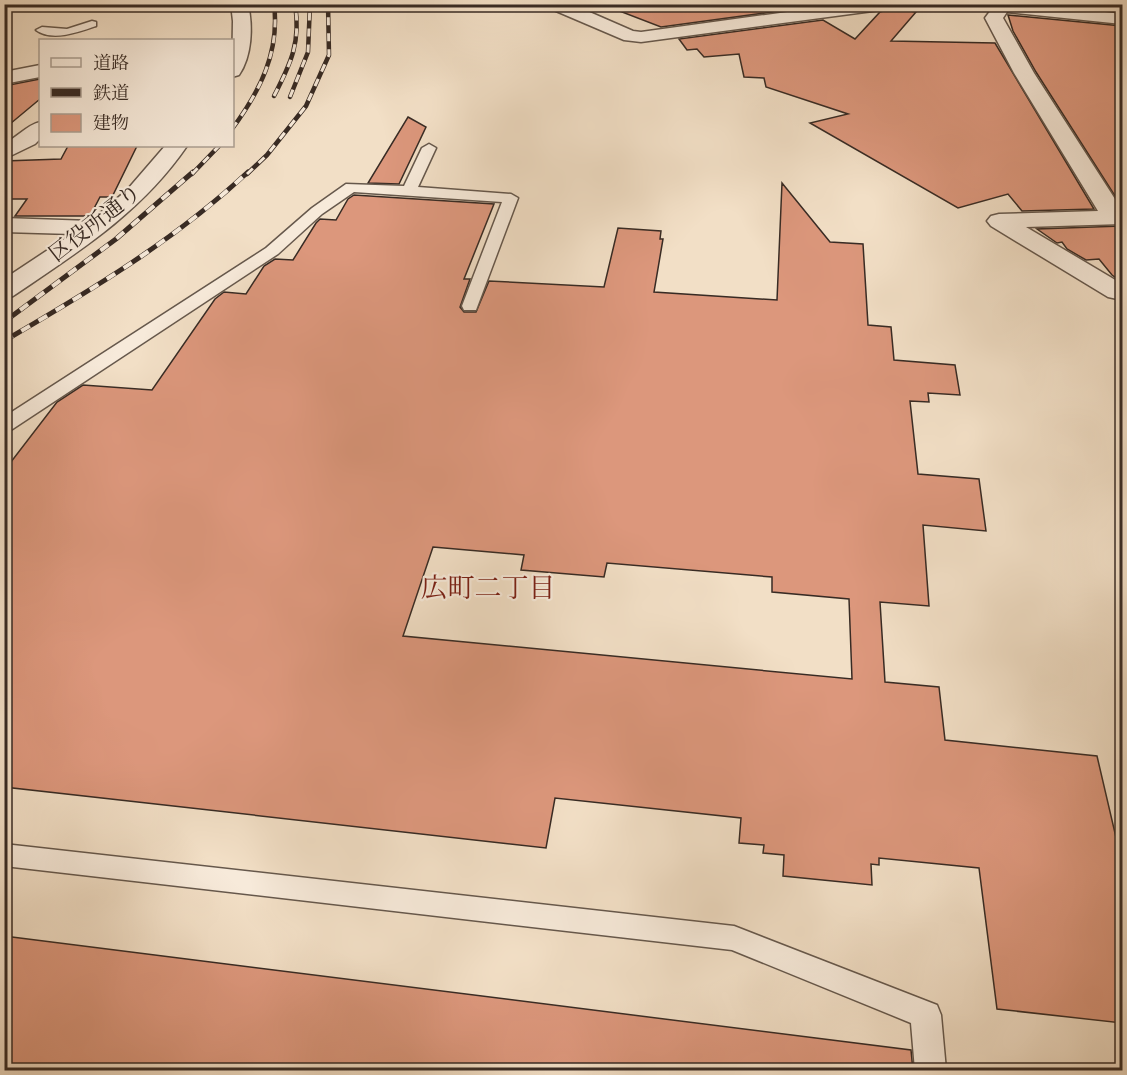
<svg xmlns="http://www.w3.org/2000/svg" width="1127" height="1075" viewBox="0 0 1127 1075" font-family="'IM FELL Double Pica','Noto Serif JP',serif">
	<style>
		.building { fill: #dc977c; stroke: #382b24; stroke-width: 1.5; fill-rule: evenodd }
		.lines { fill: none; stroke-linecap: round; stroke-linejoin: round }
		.service-casing { stroke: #66584c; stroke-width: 3 }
		.minor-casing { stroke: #66584c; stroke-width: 3 }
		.tertiary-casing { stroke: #66584c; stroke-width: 3 }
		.service { fill: #f7eada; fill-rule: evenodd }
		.minor { fill: #f7eada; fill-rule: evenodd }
		.tertiary { fill: #f7eada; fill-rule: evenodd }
		.rail-far1-casing { stroke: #382b24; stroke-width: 4.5 }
		.rail-casing { stroke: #382b24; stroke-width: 5 }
		.rail-far1 { stroke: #f7eada; stroke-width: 3; stroke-dasharray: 8; stroke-linecap: butt }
		.rail { stroke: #f7eada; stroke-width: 4; stroke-dasharray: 10; stroke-linecap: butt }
		.labels { text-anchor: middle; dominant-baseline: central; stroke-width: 4.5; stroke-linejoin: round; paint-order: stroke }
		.far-street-label { font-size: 22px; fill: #382b24; stroke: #f7eada }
		.neighbourhood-label { font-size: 27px; fill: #7a1f14; stroke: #f7eada }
	</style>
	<rect width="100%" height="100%" fill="#f2dfc6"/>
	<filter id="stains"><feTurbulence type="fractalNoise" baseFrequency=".00333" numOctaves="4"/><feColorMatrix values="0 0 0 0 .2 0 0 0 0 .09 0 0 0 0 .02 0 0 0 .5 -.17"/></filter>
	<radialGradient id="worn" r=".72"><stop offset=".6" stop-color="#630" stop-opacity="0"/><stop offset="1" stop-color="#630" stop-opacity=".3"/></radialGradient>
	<g class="building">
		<path d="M 609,4 L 764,4 L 765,9 L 770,11 L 779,4 L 797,4 L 802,8 L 661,27 L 609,7 Z"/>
		<path d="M 893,8 L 916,12 L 891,41 L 995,43 L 1094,209 L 1022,211 L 1008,194 L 958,208 L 810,123 L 848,114 L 766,87 L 764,78 L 744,77 L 739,54 L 704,57 L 697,49 L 687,50 L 679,39 L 823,20 L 855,39 L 880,12 Z"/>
		<path d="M 1008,15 L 1122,26 L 1122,207 L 1036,72 L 1013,31 Z"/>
		<path d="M 40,79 L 40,99 L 4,129 L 4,86 Z"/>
		<path d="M 408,117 L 426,127 L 399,184 L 368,183 Z"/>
		<path d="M 68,146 L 137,146 L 112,197 L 100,197 L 90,216 L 15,216 L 27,199 L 4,199 L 4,161 L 61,159 Z"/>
		<path d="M 782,183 L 830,242 L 863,244 L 868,325 L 891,327 L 894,360 L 955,365 L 960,395 L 928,393 L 929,402 L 910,401 L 918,474 L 979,479 L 986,531 L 923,525 L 929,606 L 880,602 L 885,682 L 939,687 L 945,740 L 1097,756 L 1118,846 L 1122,846 L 1122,1023 L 997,1009 L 979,868 L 879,858 L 879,865 L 871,864 L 872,885 L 783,876 L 784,855 L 763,853 L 764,845 L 739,843 L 741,818 L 555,798 L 546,848 L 4,787 L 4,471 L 57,402 L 83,385 L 152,390 L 215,299 L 224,292 L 246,294 L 264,266 L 275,259 L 293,260 L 316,223 L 320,219 L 336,220 L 348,199 L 354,195 L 494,204 L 464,279 L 470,279 L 460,307 L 464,312 L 476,312 L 489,281 L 604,287 L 618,228 L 661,231 L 660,239 L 663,239 L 654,292 L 777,300 ZM 433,547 L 524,555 L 521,570 L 604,577 L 607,563 L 772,577 L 772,592 L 849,599 L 852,679 L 403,636 Z"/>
		<path d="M 1122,226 L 1122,282 L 1112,275 L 1099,259 L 1086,260 L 1067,249 L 1062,242 L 1057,243 L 1037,229 Z"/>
		<path d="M 4,936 L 911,1050 L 913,1071 L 4,1071 Z"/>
	</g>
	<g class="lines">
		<defs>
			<g id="service">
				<path d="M 766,4 L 777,4 L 771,9 L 767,8 Z"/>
				<path d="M 92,21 L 96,22 L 96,26 C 79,32 52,42 36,30 L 42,27 L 67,29 Z"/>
				<path d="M 429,144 L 436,148 L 418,187 L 511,194 L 518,198 L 476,310 L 464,310 L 462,306 L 502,202 L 354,192 L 322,214 L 278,254 L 11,430 L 4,432 L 4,417 L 266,248 L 312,208 L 346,184 L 404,186 L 422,148 Z"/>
				<path d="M 4,844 L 734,926 L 937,1005 L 941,1015 L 946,1070 L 915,1070 L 911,1023 L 732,950 L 4,866 Z"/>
			</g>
			<g id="minor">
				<path d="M 547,4 L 571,4 L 633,31 L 641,32 L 845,4 L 896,4 L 888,9 L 641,42 L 624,40 L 549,8 Z"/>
				<path d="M 976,4 L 1036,4 L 1122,14 L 1122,24 L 1007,12 L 1003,18 L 1034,73 L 1122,210 L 1122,224 L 1026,227 L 1122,284 L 1122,300 L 1108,297 L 991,226 L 987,221 L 991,216 L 999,214 L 1098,211 L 1014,73 L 985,18 L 991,10 L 978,8 Z"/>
				<path d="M 40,65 L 40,77 L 4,84 L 4,72 Z"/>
				<path d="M 40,122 L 40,139 L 35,144 L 4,159 L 4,144 C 16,138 27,125 40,122 Z"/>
			</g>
			<g id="tertiary">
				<path d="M 231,4 L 248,4 C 253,27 252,56 239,75 L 232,77 L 233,21 Z"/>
				<path d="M 165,146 L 187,146 C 141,213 78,252 13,296 L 4,299 L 4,279 L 72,234 L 4,232 L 4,218 L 91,221 L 127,190 Z"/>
			</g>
		</defs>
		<use href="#service" class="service-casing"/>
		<use href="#minor" class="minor-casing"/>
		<use href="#tertiary" class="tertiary-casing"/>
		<use href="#service" class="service"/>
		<use href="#minor" class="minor"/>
		<use href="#tertiary" class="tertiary"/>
		<defs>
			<g id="rail-far1">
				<path d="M 274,96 C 291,63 301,42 295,4"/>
				<path d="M 290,97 L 308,52 L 310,4"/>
				<path d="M 232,129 C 260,91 280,52 274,4"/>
				<path d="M 192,174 L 219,146"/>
				<path d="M 247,174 L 267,155 L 306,106 L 329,55 L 328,4"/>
			</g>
			<g id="rail">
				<path d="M 4,322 L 116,239 L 193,172"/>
				<path d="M 4,341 C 90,291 175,240 248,172"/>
			</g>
		</defs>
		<use href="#rail-far1" class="rail-far1-casing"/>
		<use href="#rail" class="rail-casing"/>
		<use href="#rail-far1" class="rail-far1"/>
		<use href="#rail" class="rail"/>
	</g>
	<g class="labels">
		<g class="far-street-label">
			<text transform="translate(95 223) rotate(-38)">区役所通り</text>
		</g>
		<g class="neighbourhood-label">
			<text x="488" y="588">広町二丁目</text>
		</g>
	</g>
	<rect width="1127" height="1075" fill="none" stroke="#f2dfc6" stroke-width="24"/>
	<rect x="6" y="6" width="1115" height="1063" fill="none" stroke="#382b24" stroke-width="3"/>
	<rect x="12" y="12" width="1103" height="1051" fill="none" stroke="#382b24" stroke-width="1.5"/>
	<rect x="39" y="39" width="195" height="108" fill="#f7eada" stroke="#ab9e91" stroke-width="1.5"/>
	<rect x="51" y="58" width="30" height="9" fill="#f7eada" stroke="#ab9e91" stroke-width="1.5"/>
	<text x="93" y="69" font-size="18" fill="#382b24">道路</text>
	<rect x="51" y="88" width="30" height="9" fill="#382b24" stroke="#ab9e91" stroke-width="1.5"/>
	<text x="93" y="99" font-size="18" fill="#382b24">鉄道</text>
	<rect x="51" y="114" width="30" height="18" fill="#dc977c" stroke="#ab9e91" stroke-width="1.5"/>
	<text x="93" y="129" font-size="18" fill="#382b24">建物</text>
	<rect width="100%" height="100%" filter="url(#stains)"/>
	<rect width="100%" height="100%" fill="url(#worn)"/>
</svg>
